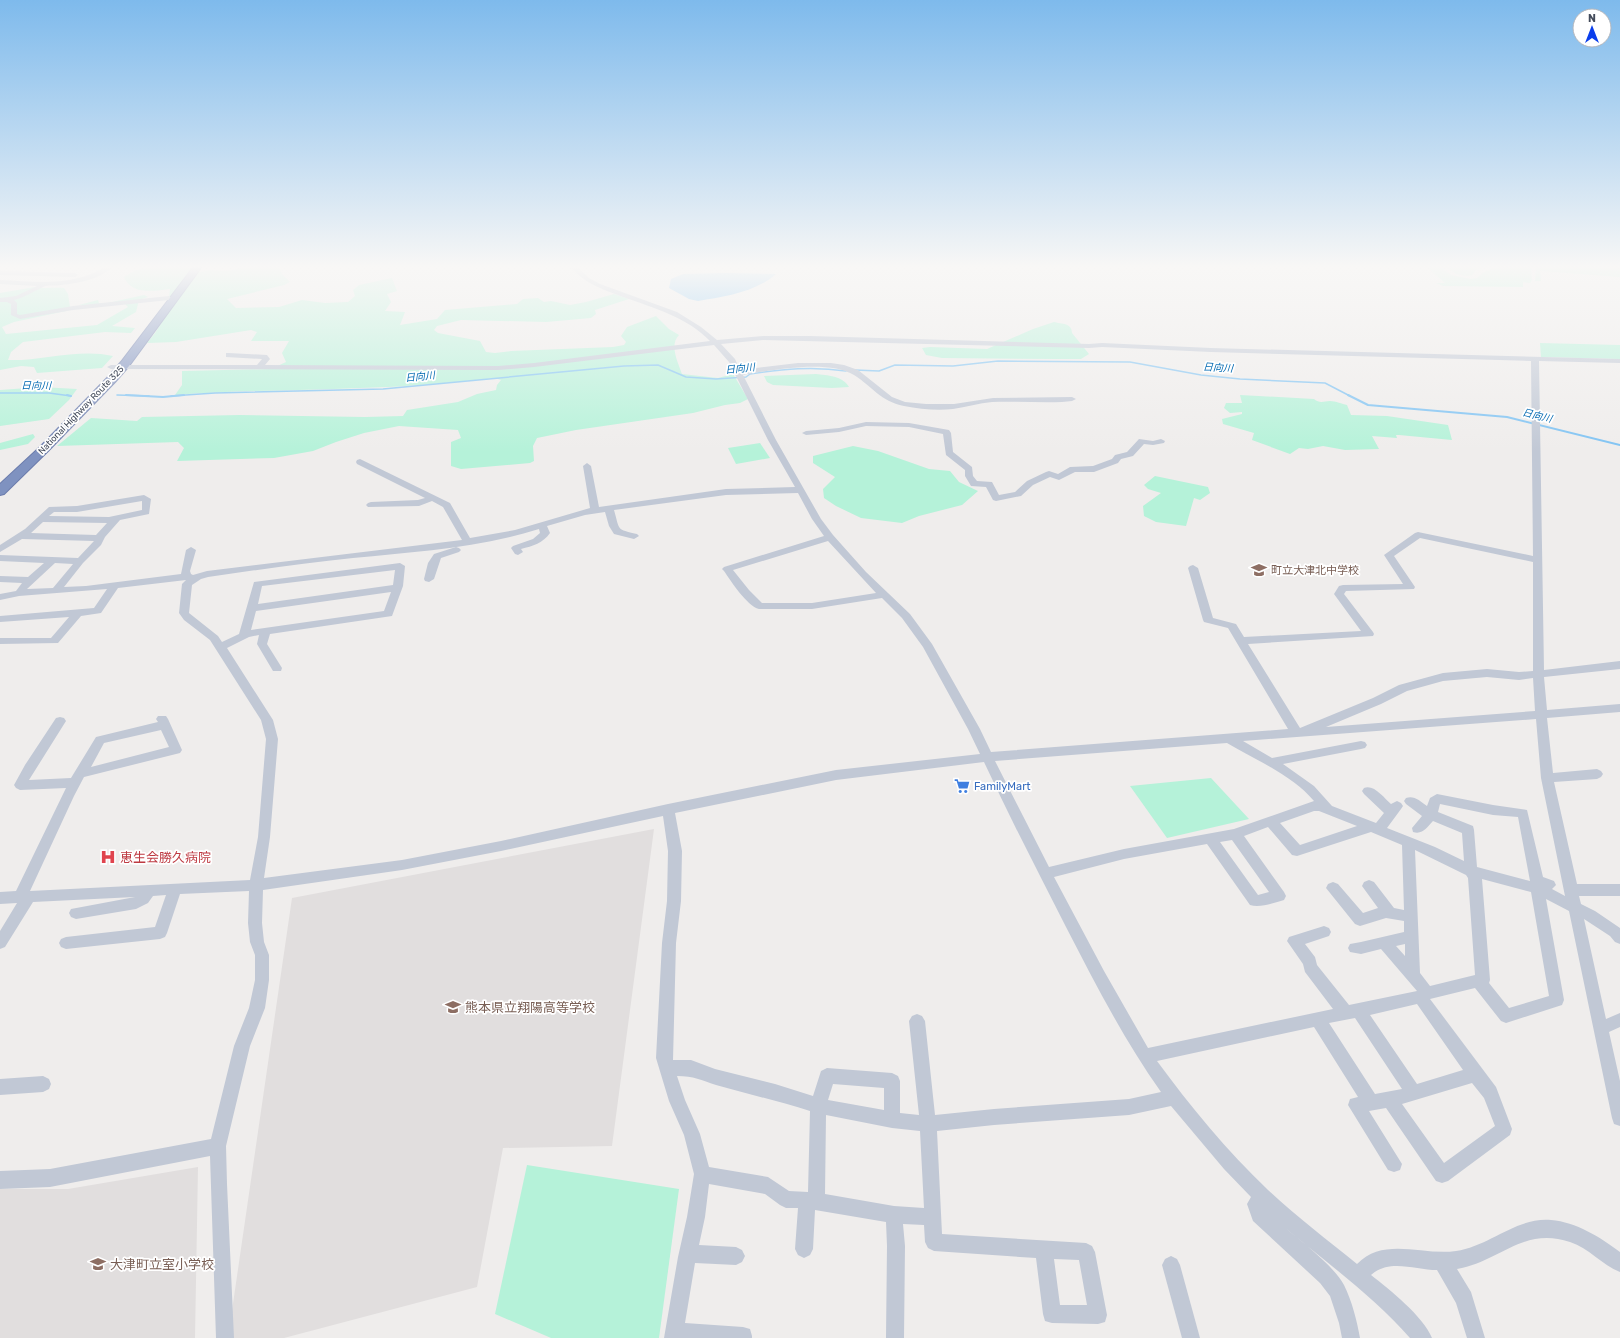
<svg xmlns="http://www.w3.org/2000/svg" width="1620" height="1338" viewBox="0 0 1620 1338" font-family="Rubik,'Noto Sans JP',sans-serif">
	<style>
		.education { fill: #e1dede }
		.green { fill: #b5f2d9 }
		.water { fill: #7fc3f3 }
		.lines { fill: none; stroke-linecap: round; stroke-linejoin: round }
		.stream-far1 { stroke: #7fc3f3; stroke-width: 1.5 }
		.stream { stroke: #7fc3f3; stroke-width: 2 }
		.highway-casing { stroke: #6b7cac; stroke-width: 2 }
		.minor { fill: #c1c8d5; fill-rule: evenodd }
		.highway { fill: #7f92c0; fill-rule: evenodd }
		.labels { text-anchor: middle; dominant-baseline: central; stroke-width: 3.5; stroke-linejoin: round; paint-order: stroke }
		.far-street-label { font-size: 9px; fill: #434b5b; stroke: #fff }
		.far-water-label { font-size: 10px; font-style: italic; fill: #0068b1; stroke: #fff }
		.education-label { font-size: 11px; fill: #785e54; stroke: #fff; text-anchor: start }
		.shop-label { font-size: 11px; fill: #366cbe; stroke: #fff; text-anchor: start }
		.near-health-label { font-size: 13px; fill: #be3a42; stroke: #fff; text-anchor: start }
		.near-education-label { font-size: 13px; fill: #785e54; stroke: #fff; text-anchor: start }
	</style>
	<rect width="100%" height="100%" fill="#efedec"/>
	<g class="education">
		<path d="M 654,829 L 612,1146 L 503,1148 L 477,1287 L 284,1338 L 228,1338 L 292,898 Z"/>
		<path d="M 198,1167 L 195,1338 L 0,1338 L 0,1189 L 68,1189 Z"/>
	</g>
	<g class="green">
		<path d="M 170,265 L 185,267 L 201,272 L 210,270 L 226,271 L 243,268 L 278,265 L 282,274 L 290,282 L 284,285 L 227,299 L 236,308 L 279,307 L 302,300 L 325,303 L 348,302 L 355,296 L 353,290 L 359,285 L 392,278 L 397,291 L 387,294 L 391,302 L 385,311 L 405,312 L 400,325 L 437,319 L 445,310 L 517,304 L 523,299 L 538,298 L 544,302 L 551,301 L 570,305 L 586,302 L 614,294 L 629,299 L 595,310 L 596,314 L 591,318 L 546,322 L 461,320 L 437,326 L 434,330 L 438,333 L 480,341 L 486,352 L 495,353 L 511,351 L 613,347 L 624,345 L 626,342 L 621,336 L 627,327 L 656,316 L 669,329 L 679,335 C 669,345 678,362 682,374 L 718,378 L 733,374 L 748,399 L 740,403 L 725,405 L 693,413 L 576,430 L 537,438 L 533,446 L 534,461 L 530,463 L 461,469 L 451,466 L 451,442 L 461,438 L 458,430 L 399,426 L 364,433 L 336,442 L 313,451 L 274,458 L 177,461 L 184,448 L 178,442 L 57,446 L 91,418 L 137,421 L 142,417 L 240,415 L 365,417 L 403,416 L 407,410 L 458,402 L 477,394 L 496,390 L 497,385 L 501,380 L 495,378 C 450,383 405,387 360,388 C 298,391 236,390 175,395 L 182,385 L 182,371 L 271,369 L 286,362 L 282,353 L 289,341 L 251,341 L 257,332 L 251,330 L 176,342 L 147,343 L 155,333 L 172,306 L 169,298 L 170,289 C 154,291 131,295 124,277 L 136,270 Z"/>
		<path d="M 1425,265 L 1437,265 L 1451,275 L 1471,279 L 1477,278 L 1484,272 L 1494,268 L 1510,265 L 1531,265 L 1532,280 L 1530,283 L 1523,282 L 1523,287 L 1443,286 L 1436,283 L 1445,283 Z"/>
		<path d="M 1444,265 L 1489,265 L 1476,270 L 1472,275 L 1467,276 L 1456,274 Z"/>
		<path d="M 1536,265 L 1567,265 L 1620,269 L 1620,277 L 1540,271 L 1541,281 L 1535,281 Z"/>
		<path d="M 35,287 C 45,289 54,287 64,288 L 68,294 L 70,307 L 66,311 L 14,322 L 2,327 L 6,334 L 97,325 L 128,307 L 125,304 L 79,305 L 98,300 L 99,303 L 103,304 L 144,295 L 148,297 L 139,300 L 136,312 L 112,326 L 135,328 L 131,333 L 105,332 L 23,342 L 11,352 L 8,360 C 42,361 80,348 113,356 L 102,368 L 37,373 L 34,367 L 21,366 L 0,370 L 0,293 Z"/>
		<path d="M 1054,322 C 1062,324 1072,323 1072,333 L 1089,354 L 1081,359 L 1058,359 L 942,358 L 926,355 L 922,348 L 930,347 L 987,349 L 1033,329 Z"/>
		<path d="M 1540,343 L 1620,345 L 1620,359 L 1541,357 Z"/>
		<path d="M 816,374 C 827,375 843,376 849,387 L 832,388 L 773,385 L 767,382 L 764,376 Z"/>
		<path d="M 41,387 L 77,389 L 69,400 L 49,419 L 0,426 L 0,390 Z"/>
		<path d="M 1240,395 L 1314,399 C 1320,404 1324,401 1330,401 C 1336,401 1342,404 1347,405 L 1351,415 L 1387,416 L 1448,425 L 1452,440 L 1399,435 L 1396,435 L 1397,438 L 1372,436 L 1379,449 L 1345,450 L 1323,446 L 1308,449 L 1299,448 L 1290,454 L 1252,440 L 1254,433 L 1223,424 L 1222,419 L 1242,414 L 1242,412 L 1230,413 L 1224,408 L 1226,403 L 1242,403 Z"/>
		<path d="M 33,434 L 35,437 L 28,444 L 0,450 L 0,443 Z"/>
		<path d="M 760,443 L 770,458 L 736,464 L 728,448 Z"/>
		<path d="M 853,446 L 878,451 L 929,469 L 950,471 L 959,482 L 978,491 L 962,505 L 919,516 L 902,523 L 861,518 L 836,506 L 824,498 L 823,489 L 835,477 L 813,463 L 813,456 Z"/>
		<path d="M 1155,476 L 1208,487 L 1210,493 L 1200,500 L 1194,498 L 1186,526 L 1156,522 L 1144,516 L 1143,506 L 1161,493 L 1148,489 L 1144,485 Z"/>
		<path d="M 1211,778 L 1249,819 L 1167,838 L 1130,786 Z"/>
		<path d="M 527,1165 L 679,1189 L 659,1338 L 551,1338 L 495,1314 Z"/>
	</g>
	<path class="water" d="M 726,273 L 776,274 C 756,292 724,297 698,301 L 689,299 L 669,288 L 671,279 L 683,274 Z"/>
	<g class="lines">
		<g class="stream-far1">
			<path d="M 855,370 L 879,371 L 895,365 L 953,366 L 998,361 L 1130,362 L 1201,375 L 1240,379 L 1325,383 L 1350,396"/>
			<path d="M 0,393 L 49,393 L 71,396"/>
			<path d="M 117,395 L 149,396"/>
			<path d="M 171,396 L 215,393 L 383,389 L 624,366 L 658,365 L 686,377 L 716,379 L 746,377 L 750,374 C 784,369 812,366 846,371"/>
		</g>
		<g class="stream">
			<path d="M 67,395 L 71,396"/>
			<path d="M 126,395 L 163,397 L 184,395"/>
			<path d="M 1348,395 L 1368,405 L 1507,417 L 1620,445"/>
		</g>
		<defs>
			<path id="highway" d="M 195,265 L 203,265 L 129,366 L 115,382 L 48,451 L 4,494 L 0,495 L 0,484 L 40,447 L 107,378 L 121,362 Z"/>
		</defs>
		<use href="#highway" class="highway-casing"/>
		<g class="minor">
			<path d="M 54,265 L 88,265 L 89,266 L 86,268 L 57,267 Z"/>
			<path d="M 108,265 L 115,265 C 101,279 80,283 61,285 C 56,286 50,285 45,286 C 34,291 26,297 14,300 L 17,303 L 17,314 L 20,315 L 73,306 L 169,296 L 172,298 L 169,300 L 73,310 L 20,319 L 11,315 L 11,304 L 7,302 L 0,302 L 0,298 L 16,296 L 37,286 L 0,284 L 0,280 C 37,282 76,287 108,265 Z"/>
			<path d="M 569,265 L 575,265 L 589,278 L 600,284 L 677,312 L 701,327 L 717,340 L 763,336 L 810,336 L 1089,344 L 1102,343 L 1211,348 L 1620,359 L 1620,363 L 1539,361 L 1544,670 L 1620,661 L 1620,669 L 1544,677 L 1547,710 L 1620,704 L 1620,712 L 1547,718 L 1553,773 L 1597,769 L 1601,771 L 1603,774 L 1601,777 L 1597,779 L 1554,782 L 1577,884 L 1620,884 L 1620,896 L 1579,896 L 1581,904 L 1595,911 L 1620,928 L 1620,944 L 1615,942 L 1610,936 L 1584,919 L 1606,1019 L 1620,1013 L 1620,1027 L 1609,1032 L 1620,1081 L 1620,1126 L 1614,1124 L 1612,1118 L 1569,911 L 1546,899 L 1564,1000 L 1562,1005 L 1506,1023 L 1501,1021 L 1475,988 L 1430,999 L 1496,1087 L 1512,1129 L 1510,1135 L 1448,1181 L 1442,1183 L 1436,1181 L 1386,1108 L 1369,1111 L 1402,1164 L 1400,1170 L 1394,1172 L 1388,1170 L 1348,1105 L 1350,1099 L 1358,1097 L 1314,1027 L 1157,1061 C 1190,1106 1227,1151 1268,1190 C 1296,1216 1327,1240 1357,1264 C 1384,1236 1423,1256 1456,1251 C 1490,1246 1516,1217 1551,1220 C 1576,1222 1600,1237 1620,1252 L 1620,1272 C 1602,1265 1589,1248 1570,1242 C 1523,1226 1500,1262 1457,1269 L 1471,1292 L 1485,1338 L 1467,1338 L 1456,1303 L 1437,1270 C 1416,1270 1389,1258 1371,1275 C 1390,1290 1423,1316 1432,1338 L 1410,1338 C 1373,1296 1327,1263 1284,1227 C 1302,1242 1333,1265 1344,1285 C 1352,1301 1357,1321 1360,1338 L 1342,1338 L 1339,1323 L 1330,1296 L 1320,1283 L 1253,1221 L 1247,1204 L 1251,1197 L 1224,1169 L 1171,1106 L 1129,1115 L 994,1125 L 937,1131 L 942,1234 L 1086,1243 L 1092,1246 L 1095,1252 L 1107,1315 L 1105,1322 L 1098,1324 L 1052,1323 L 1045,1321 L 1043,1314 L 1036,1258 L 934,1251 L 928,1248 L 925,1242 L 924,1225 L 903,1224 L 905,1246 L 904,1338 L 886,1338 L 887,1246 L 886,1222 L 815,1210 L 813,1249 L 810,1255 L 804,1258 L 798,1255 L 795,1249 L 798,1208 L 786,1208 L 780,1205 L 765,1194 L 709,1184 L 705,1217 L 699,1245 L 736,1247 L 742,1250 L 745,1256 L 742,1262 L 736,1265 L 695,1263 L 685,1323 L 743,1327 L 750,1329 L 752,1336 L 752,1338 L 664,1338 L 678,1257 L 687,1217 L 694,1174 L 684,1135 L 669,1101 L 656,1058 L 662,943 L 667,901 L 668,851 L 663,816 L 501,851 L 402,870 L 263,890 L 262,923 L 264,942 L 269,955 L 269,980 L 265,1008 L 250,1046 L 226,1146 L 227,1184 L 234,1338 L 216,1338 L 210,1156 L 50,1187 L 0,1189 L 0,1171 L 50,1169 L 211,1139 L 234,1046 L 249,1008 L 255,980 L 255,955 L 250,942 L 248,923 L 249,891 L 180,894 L 167,933 L 165,937 L 160,939 L 66,949 L 61,947 L 59,943 L 61,939 L 66,937 L 155,927 L 166,895 L 153,896 L 148,903 L 136,909 L 76,919 L 71,917 L 69,913 L 71,909 L 135,897 L 33,902 L 5,947 L 0,949 L 0,931 L 17,903 L 0,904 L 0,892 L 16,891 L 66,788 L 20,790 L 16,788 L 14,785 L 25,765 L 56,718 L 60,717 L 64,718 L 66,721 L 29,780 L 71,778 L 96,737 L 158,722 L 156,719 L 158,716 L 166,716 L 168,719 L 182,750 L 180,753 L 84,777 L 74,796 L 30,891 L 250,880 L 258,837 L 266,739 L 261,720 L 210,640 L 184,620 L 179,613 L 182,584 L 186,580 L 118,588 L 101,613 L 81,616 L 58,643 L 0,644 L 0,638 L 51,638 L 69,617 L 0,622 L 0,616 L 94,608 L 107,589 L 19,596 L 0,600 L 0,594 L 16,591 L 22,583 L 0,582 L 0,576 L 28,577 L 44,563 L 0,561 L 0,555 L 78,558 L 94,541 L 22,539 L 0,552 L 0,545 L 25,529 L 49,507 L 77,506 L 144,495 L 151,499 L 149,514 L 120,520 L 105,537 L 101,545 L 83,563 L 64,587 L 86,586 L 181,574 L 186,550 L 191,547 L 196,550 L 190,571 L 191,574 L 193,575 L 207,571 L 462,540 L 443,507 L 432,501 L 419,506 L 368,507 L 366,505 L 368,503 L 371,502 L 418,500 L 425,498 L 357,464 L 356,462 L 357,460 L 360,459 L 450,503 L 470,538 L 515,530 L 590,508 L 583,466 L 587,463 L 591,466 L 599,507 L 726,489 L 795,487 L 768,440 L 729,362 L 714,345 L 534,367 L 498,370 L 111,369 L 107,367 L 111,365 L 257,365 L 262,359 L 226,357 L 226,353 L 229,353 L 267,355 L 270,359 L 265,365 L 498,366 L 534,363 L 710,341 C 687,317 654,308 623,297 C 602,289 583,283 569,265 ZM 763,340 L 1089,348 L 1102,347 L 1211,352 L 1531,361 L 1533,556 L 1418,532 L 1415,533 L 1384,555 L 1403,584 L 1343,585 L 1339,586 L 1334,594 L 1361,631 L 1244,637 L 1236,624 L 1213,618 L 1198,568 L 1193,565 L 1190,566 L 1188,568 L 1203,620 L 1204,622 L 1228,628 L 1288,729 L 991,752 L 980,729 L 932,644 L 910,614 L 866,572 L 833,535 L 821,519 L 776,440 L 743,375 C 771,370 829,359 854,375 C 873,387 880,401 904,406 C 920,409 937,411 953,409 C 966,407 979,403 992,402 C 1015,401 1039,403 1062,402 L 1072,401 L 1076,399 L 1072,397 L 993,398 L 954,404 L 926,404 L 905,402 L 892,397 L 858,370 L 844,365 L 831,363 L 798,363 L 740,370 L 735,359 L 721,344 ZM 798,493 L 812,519 L 824,536 L 724,567 L 722,569 L 724,571 C 731,581 747,606 759,609 L 812,609 L 882,598 L 902,618 L 923,647 L 968,729 L 980,754 L 836,770 L 668,804 L 501,841 L 402,860 L 264,878 L 270,837 L 278,739 L 273,720 L 227,648 L 249,637 L 259,635 L 257,644 L 273,671 L 281,671 L 282,668 L 267,644 L 270,634 L 392,616 L 403,586 L 405,566 L 400,563 L 254,582 L 239,634 L 222,642 L 218,636 L 189,613 L 192,585 L 201,579 L 208,577 C 256,570 305,563 353,558 C 415,552 479,548 539,529 L 540,533 L 533,539 L 513,546 L 511,548 L 515,554 L 518,555 L 523,552 L 521,549 C 533,546 543,543 550,533 L 547,526 L 585,515 L 605,512 L 609,526 L 614,534 L 634,539 L 639,536 L 637,534 C 616,529 620,531 614,510 L 726,495 ZM 142,501 L 142,510 L 109,517 L 49,516 L 54,512 L 77,512 ZM 43,522 L 107,523 L 96,535 L 31,533 ZM 1420,538 L 1533,562 L 1533,671 L 1519,672 L 1487,669 L 1443,673 L 1399,685 L 1373,698 L 1300,728 L 1248,644 L 1373,636 L 1374,634 L 1373,632 L 1344,594 L 1346,591 L 1414,589 L 1415,587 L 1394,556 ZM 828,541 L 876,593 L 812,603 L 762,603 L 749,590 L 733,570 ZM 55,563 L 73,564 L 53,588 L 27,589 ZM 395,570 L 393,585 L 258,604 L 262,586 ZM 391,592 L 384,611 L 251,630 L 256,611 ZM 1487,677 L 1519,680 L 1533,678 L 1535,711 L 1326,727 L 1381,704 L 1407,691 L 1443,681 ZM 1536,719 L 1541,778 L 1565,896 L 1552,889 L 1556,885 L 1554,881 L 1543,877 L 1527,810 L 1493,805 L 1437,794 L 1430,798 L 1427,806 C 1420,801 1414,795 1406,798 L 1404,801 L 1406,804 L 1422,816 L 1412,828 L 1413,832 C 1423,835 1427,827 1433,821 L 1462,833 L 1464,861 L 1435,847 L 1387,828 L 1401,809 L 1403,806 L 1401,803 L 1397,801 L 1391,804 C 1384,798 1374,784 1364,788 L 1362,791 L 1364,794 L 1384,813 L 1376,823 L 1332,806 L 1314,786 L 1283,764 L 1361,749 L 1365,748 L 1367,745 L 1365,742 L 1361,741 L 1272,758 L 1243,741 ZM 161,730 L 169,747 L 91,767 L 104,743 ZM 1227,743 C 1256,760 1292,775 1314,801 L 1234,829 L 1124,849 L 1049,867 L 995,761 ZM 984,762 C 1010,818 1038,872 1066,927 C 1095,983 1124,1040 1161,1092 L 1129,1099 L 994,1109 L 935,1115 L 925,1021 L 922,1016 L 917,1014 L 912,1016 L 909,1021 L 919,1115 L 900,1113 L 900,1081 L 898,1076 L 892,1073 L 827,1068 L 821,1071 L 813,1096 L 775,1084 L 715,1069 L 691,1060 L 673,1060 L 676,943 L 681,901 L 682,851 L 675,813 L 836,780 ZM 1440,804 L 1493,815 L 1518,817 L 1530,881 L 1477,867 L 1474,830 L 1473,826 L 1438,812 ZM 1314,811 L 1319,811 L 1357,826 L 1300,845 L 1280,823 ZM 1268,827 L 1292,855 L 1297,856 L 1371,832 L 1402,845 L 1404,910 L 1394,908 L 1374,882 L 1369,880 L 1364,882 L 1362,886 L 1378,908 L 1363,913 L 1338,884 L 1333,882 L 1328,884 L 1326,888 L 1355,924 L 1360,926 L 1386,918 L 1404,921 L 1404,932 L 1361,942 L 1350,944 L 1348,948 L 1350,952 L 1361,954 L 1381,949 L 1417,991 L 1349,1005 L 1317,965 L 1315,957 L 1305,944 L 1329,936 L 1331,932 L 1329,928 L 1324,926 L 1289,937 L 1287,941 L 1303,964 L 1305,972 L 1333,1009 L 1148,1048 L 1104,971 L 1054,877 L 1124,859 L 1207,844 L 1250,905 C 1260,908 1274,903 1284,900 L 1286,896 L 1284,892 L 1244,836 ZM 1232,840 L 1269,892 L 1258,895 L 1220,842 ZM 1415,850 L 1466,875 L 1468,878 L 1475,975 L 1430,986 L 1420,973 ZM 1482,879 L 1531,892 L 1549,996 L 1509,1008 L 1489,983 L 1490,980 ZM 1405,944 L 1405,956 L 1396,946 ZM 1417,1004 L 1463,1070 L 1417,1084 L 1370,1015 ZM 1355,1018 L 1402,1089 L 1375,1094 L 1329,1023 ZM 677,1076 C 694,1076 701,1080 716,1085 C 747,1094 779,1101 810,1111 L 808,1192 L 789,1191 L 768,1177 L 709,1167 L 700,1134 L 685,1100 ZM 1472,1083 L 1484,1098 L 1495,1126 L 1444,1163 L 1402,1104 ZM 833,1084 L 884,1088 L 884,1110 L 828,1100 ZM 826,1115 L 892,1128 L 920,1131 L 924,1208 L 894,1206 L 825,1194 ZM 1054,1259 L 1079,1260 L 1087,1305 L 1060,1305 Z"/>
			<path d="M 0,271 L 75,273 L 78,275 L 75,277 L 0,275 Z"/>
			<path d="M 866,422 L 909,423 L 949,430 L 951,433 L 953,452 L 972,467 L 973,476 L 977,481 L 992,482 L 999,495 L 1015,492 L 1027,481 L 1046,472 L 1049,471 L 1058,474 L 1070,467 L 1093,466 L 1112,459 L 1115,455 L 1127,452 L 1139,439 L 1153,441 L 1161,439 L 1165,441 L 1164,443 L 1153,445 L 1144,444 L 1133,456 L 1121,459 L 1118,463 L 1094,472 L 1075,472 L 1059,480 L 1050,477 L 1033,485 L 1021,496 L 996,501 L 993,500 L 986,487 L 971,486 L 965,476 L 965,470 L 946,455 L 943,434 L 909,427 L 866,426 L 839,432 L 806,435 L 802,433 L 806,431 L 839,428 Z"/>
			<path d="M 456,547 L 459,548 L 461,550 L 459,552 L 441,558 L 434,579 L 429,582 L 425,581 L 424,579 L 428,563 L 434,554 Z"/>
			<path d="M 43,1076 L 49,1079 L 51,1084 L 49,1089 L 43,1092 L 0,1095 L 0,1079 Z"/>
			<path d="M 1171,1256 L 1177,1259 L 1180,1265 L 1200,1338 L 1182,1338 L 1162,1265 L 1165,1259 Z"/>
		</g>
		<use href="#highway" class="highway"/>
	</g>
	<linearGradient id="sky" x2="0" y2="1"><stop stop-color="#7ebaec"/><stop offset="0.59" stop-color="#f8f7f6"/><stop offset="1" stop-color="#f8f7f6" stop-opacity="0"/></linearGradient>
	<rect width="1620" height="452" fill="url(#sky)"/>
	<defs>
		<symbol id="school-bare" viewBox="-9 -9 18 18"><path d="M0-5L7-2L0 1L-7-2ZM-4 1L0 2.5L4 1V4Q0 6-4 4Z" fill="#8d6e63" stroke="#fff" stroke-width="2.5" paint-order="stroke"/></symbol>
		<symbol id="supermarket-bare" viewBox="-9 -9 18 18"><path d="M-6-5.5h2.5l.6 2H6L4.5 2H-2.5L-4.4-4H-6ZM-1.5 3.2a1.3 1.3 0 1 0 .1 0ZM3 3.2a1.3 1.3 0 1 0 .1 0Z" fill="#3f7fe0" stroke="#fff" stroke-width="2.5" paint-order="stroke"/></symbol>
		<symbol id="hospital-bare" viewBox="-9 -9 18 18"><path d="M-5-5h3v3.5h4V-5h3V5h-3V1.5h-4V5h-3Z" fill="#e0444e" stroke="#fff" stroke-width="2.5" paint-order="stroke"/></symbol>
	</defs>
	<g fill-rule="evenodd">
		<use href="#school-bare" x="1248" y="559" width="22" height="22"/>
		<use href="#supermarket-bare" x="951" y="775" width="22" height="22"/>
		<use href="#hospital-bare" x="97" y="846" width="22" height="22"/>
		<use href="#school-bare" x="442" y="996" width="22" height="22"/>
		<use href="#school-bare" x="87" y="1253" width="22" height="22"/>
	</g>
	<g class="labels">
		<g class="far-street-label">
			<text transform="translate(81 410) rotate(-46)">National Highway Route 325</text>
		</g>
		<g class="far-water-label">
			<text transform="translate(1218 368) rotate(4)">日向川</text>
			<text transform="translate(740 369) rotate(-6)">日向川</text>
			<text transform="translate(420 377) rotate(-6)">日向川</text>
			<text transform="translate(36 386) rotate(1)">日向川</text>
			<text transform="translate(1537 416) rotate(14)">日向川</text>
		</g>
		<g class="education-label">
			<text x="1271" y="570">町立大津北中学校</text>
		</g>
		<g class="shop-label">
			<text x="974" y="786">FamilyMart</text>
		</g>
		<g class="near-health-label">
			<text x="120" y="857">恵生会勝久病院</text>
		</g>
		<g class="near-education-label">
			<text x="465" y="1007">熊本県立翔陽高等学校</text>
			<text x="110" y="1264">大津町立室小学校</text>
		</g>
	</g>
	<g transform="translate(1592 28)"><circle r="19" fill="#ffffff" stroke="#b4b7bd"/>
	<path d="M0-3L7 15L0 10L-7 15Z" fill="#0a3eec"/>
	<text y="-6" font-size="11" font-weight="bold" text-anchor="middle" fill="#434b5b">N</text>
	</g>
</svg>
